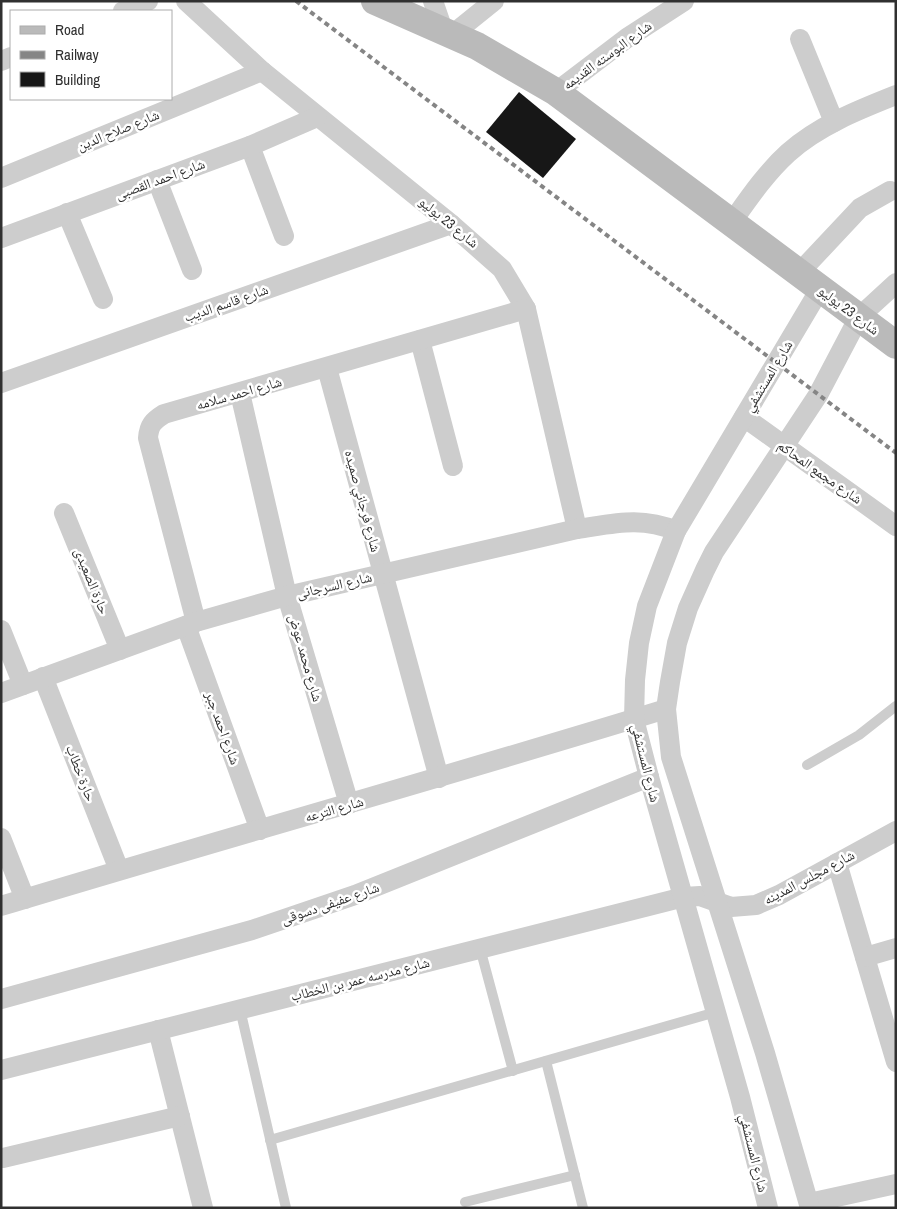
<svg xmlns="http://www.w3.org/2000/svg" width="897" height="1209" viewBox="0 0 897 1209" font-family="'Archivo Narrow','Noto Naskh Arabic',sans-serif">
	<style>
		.building { fill: #171717 }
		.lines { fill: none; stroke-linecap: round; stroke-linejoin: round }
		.lane { stroke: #cdcdcd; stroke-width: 10 }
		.street { stroke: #cdcdcd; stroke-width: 20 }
		.secondary { stroke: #bababa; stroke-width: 28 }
		.rail { stroke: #858585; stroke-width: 4; stroke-dasharray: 5 4; stroke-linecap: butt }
		.labels { text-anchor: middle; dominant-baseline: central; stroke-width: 5; stroke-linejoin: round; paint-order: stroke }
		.street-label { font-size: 14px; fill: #303030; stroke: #fff }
	</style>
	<rect width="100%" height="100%" fill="#fff"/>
	<path class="building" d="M 519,92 L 576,139 L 543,178 L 486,132 Z"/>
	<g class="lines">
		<g class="lane">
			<path d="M 807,765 L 859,735 L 896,706"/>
			<path d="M 480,948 L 513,1071"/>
			<path d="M 240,1009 L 286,1208"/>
			<path d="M 546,1061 L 583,1208"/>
			<path d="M 270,1140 L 716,1012"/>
			<path d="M 465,1202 L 575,1175"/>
		</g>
		<g class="street">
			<path d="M 186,1 L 262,71 L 451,224 L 502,269 L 526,309 L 577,529"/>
			<path d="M 433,1 L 443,30"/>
			<path d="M 123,11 L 148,1"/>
			<path d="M 453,34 L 494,1"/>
			<path d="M 800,39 L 834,122"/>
			<path d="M 1,61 L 11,57"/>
			<path d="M 556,92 L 627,38 L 684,1"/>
			<path d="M 250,146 L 284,236"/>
			<path d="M 1,178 L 262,71"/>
			<path d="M 157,180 L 192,270"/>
			<path d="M 67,213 L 103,299"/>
			<path d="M 732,222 C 749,198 766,173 788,153 C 818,126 858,110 896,95"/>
			<path d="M 1,238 L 250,146 L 317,117"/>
			<path d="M 799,273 L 860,208 L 890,191"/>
			<path d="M 420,340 L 453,466"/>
			<path d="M 327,368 L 439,778"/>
			<path d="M 1,383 L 451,224"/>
			<path d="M 240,393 L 287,596 L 349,804"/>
			<path d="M 744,417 L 896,526"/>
			<path d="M 64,513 L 120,650"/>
			<path d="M 196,622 L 148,438 C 149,425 153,421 164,414 L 526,309"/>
			<path d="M 186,626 L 260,830"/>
			<path d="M 1,630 L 23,685"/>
			<path d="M 43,677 L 119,870"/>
			<path d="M 1,693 L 196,622 L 287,596 L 577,529 C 613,524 641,516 676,531"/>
			<path d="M 1,838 L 25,899"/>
			<path d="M 837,863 L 896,1062"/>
			<path d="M 1,906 C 222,839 445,777 666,709"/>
			<path d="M 865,957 L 896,948"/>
			<path d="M 1,999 L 252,930 L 355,895 L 649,777"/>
			<path d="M 158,1030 L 203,1208"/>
			<path d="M 1,1070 L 684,897 L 700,896 L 731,907 L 756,905 L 779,895 L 896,831"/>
			<path d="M 3,1158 L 180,1116"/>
			<path d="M 809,1203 L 896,1184"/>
			<path d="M 768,1208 L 740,1097 L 649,777 L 634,719 L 635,680 L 639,643 L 647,606 L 676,531 L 820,289"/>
			<path d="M 810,1208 L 765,1053 L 671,757 L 666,709 L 670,682 L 677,643 L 688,608 L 705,570 L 714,552 L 818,395 L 859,317 L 896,283"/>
		</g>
		<path class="secondary" d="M 375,1 L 477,46 L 556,92 L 896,345"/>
		<path class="rail" d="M 296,1 L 896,453"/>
	</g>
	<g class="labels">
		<g class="street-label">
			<text transform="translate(607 55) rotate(-36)">شارع البوسته القديمه</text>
			<text transform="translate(118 130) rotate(-22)">شارع صلاح الدين</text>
			<text transform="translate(160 179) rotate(-20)">شارع احمد القصبى</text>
			<text transform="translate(449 222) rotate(39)">شارع 23 يوليو</text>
			<text transform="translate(226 303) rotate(-19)">شارع قاسم الديب</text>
			<text transform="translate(849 310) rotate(37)">شارع 23 يوليو</text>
			<text transform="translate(768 376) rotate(-59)">شارع المستشفي</text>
			<text transform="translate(239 393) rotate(-16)">شارع احمد سلامه</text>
			<text transform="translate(820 472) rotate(35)">شارع مجمع المحاكم</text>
			<text transform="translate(363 501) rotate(75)">شارع فرجاني صميده</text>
			<text transform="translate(92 581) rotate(68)">حارة الصعيدى</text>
			<text transform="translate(334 585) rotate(-13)">شارع السرجانى</text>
			<text transform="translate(306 658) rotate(74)">شارع محمد عوض</text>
			<text transform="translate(223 728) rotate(70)">شارع احمد جبر</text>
			<text transform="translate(646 763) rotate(76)">شارع المستشفي</text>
			<text transform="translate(81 773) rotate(69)">حارة خطاب</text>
			<text transform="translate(334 809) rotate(-16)">شارع الترعه</text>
			<text transform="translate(809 877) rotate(-28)">شارع مجلس المدينه</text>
			<text transform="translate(330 903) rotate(-19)">شارع عفيفى دسوقى</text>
			<text transform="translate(360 979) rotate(-14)">شارع مدرسه عمر بن الخطاب</text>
			<text transform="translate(754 1153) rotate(76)">شارع المستشفي</text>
		</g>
	</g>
	<rect width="897" height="1209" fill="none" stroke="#303030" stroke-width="5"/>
	<rect x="10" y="10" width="162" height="90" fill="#ffffff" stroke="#acacac"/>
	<rect x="20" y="26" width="25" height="8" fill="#bababa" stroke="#acacac"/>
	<text x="55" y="35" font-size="15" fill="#303030">Road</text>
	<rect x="20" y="51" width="25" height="8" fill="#858585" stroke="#acacac"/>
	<text x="55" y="60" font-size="15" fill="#303030">Railway</text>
	<rect x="20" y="72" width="25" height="15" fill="#171717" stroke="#acacac"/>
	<text x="55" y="85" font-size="15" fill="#303030">Building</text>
</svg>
